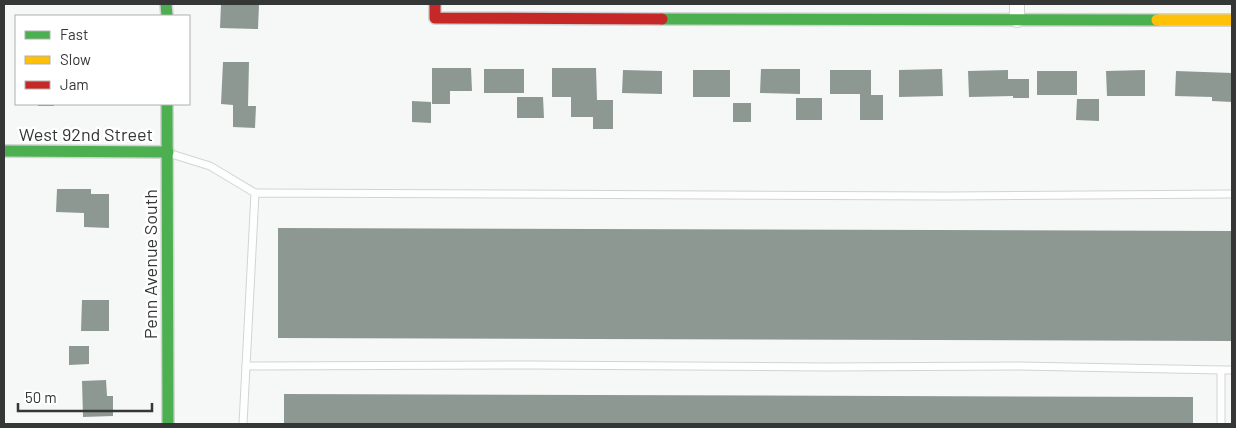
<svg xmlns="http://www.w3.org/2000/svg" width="1236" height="428" viewBox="0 0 1236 428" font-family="Barlow,sans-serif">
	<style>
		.building { fill: #8d9893 }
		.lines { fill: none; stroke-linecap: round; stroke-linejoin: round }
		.lane-casing { stroke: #d2d4d3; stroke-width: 9 }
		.street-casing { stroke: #d2d4d3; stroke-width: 16 }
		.fast-casing { stroke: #d2d4d3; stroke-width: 14 }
		.slow-casing { stroke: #d2d4d3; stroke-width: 14 }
		.jam-casing { stroke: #d2d4d3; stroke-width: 14 }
		.lane { stroke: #fefefe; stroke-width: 7 }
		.street { stroke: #fefefe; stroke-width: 14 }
		.fast { stroke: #4caf50; stroke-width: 11 }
		.slow { stroke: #ffc107; stroke-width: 11 }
		.jam { stroke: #c62828; stroke-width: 11 }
		.labels { text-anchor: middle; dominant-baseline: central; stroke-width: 5; stroke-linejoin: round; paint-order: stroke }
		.street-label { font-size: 18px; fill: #343735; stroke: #fff }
	</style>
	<rect width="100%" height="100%" fill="#f5f8f6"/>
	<g class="building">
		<path d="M 221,4 L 259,4 L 258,29 L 220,28 Z"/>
		<path d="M 223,62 L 249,62 L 248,106 L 256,106 L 255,128 L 233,127 L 233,105 L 221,104 Z"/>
		<path d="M 432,68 L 471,68 L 472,91 L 450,91 L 450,104 L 432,104 Z"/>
		<path d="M 552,68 L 596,68 L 597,100 L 613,100 L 613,129 L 593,129 L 593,117 L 571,117 L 571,97 L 552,97 Z"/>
		<rect x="484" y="69" width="40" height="24"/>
		<path d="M 761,69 L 800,69 L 800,94 L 760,93 Z"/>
		<path d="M 942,69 L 943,96 L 899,97 L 899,70 Z"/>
		<path d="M 623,70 L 662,71 L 662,94 L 622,93 Z"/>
		<rect x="693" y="70" width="37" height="27"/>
		<path d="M 830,70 L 871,70 L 871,95 L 883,95 L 883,120 L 860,120 L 860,94 L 830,94 Z"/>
		<path d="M 1008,70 L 1008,79 L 1029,79 L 1029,98 L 1013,98 L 1013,96 L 969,97 L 968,71 Z"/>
		<path d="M 1145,70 L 1145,96 L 1107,96 L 1106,71 Z"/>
		<rect x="1037" y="71" width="40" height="24"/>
		<path d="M 1176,71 L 1232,73 L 1232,102 L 1212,101 L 1212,97 L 1175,96 Z"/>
		<path d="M 517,97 L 543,97 L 544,118 L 517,118 Z"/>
		<rect x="796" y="98" width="26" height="22"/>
		<path d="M 1077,99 L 1099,99 L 1099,121 L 1076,120 Z"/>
		<path d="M 412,101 L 431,102 L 431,123 L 412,122 Z"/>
		<rect x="733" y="103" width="18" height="19"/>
		<rect x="38" y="104" width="16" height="2"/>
		<path d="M 57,189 L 91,189 L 91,194 L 109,194 L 109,228 L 84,227 L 84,213 L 56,212 Z"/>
		<path d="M 278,228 L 1232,231 L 1232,341 L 278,338 Z"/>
		<path d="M 82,300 L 109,300 L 109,331 L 81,331 Z"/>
		<path d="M 69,346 L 89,346 L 89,364 L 69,365 Z"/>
		<path d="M 106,380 L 107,396 L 113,396 L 113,416 L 83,417 L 82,381 Z"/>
		<path d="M 284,394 L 1193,397 L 1193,424 L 284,424 Z"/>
	</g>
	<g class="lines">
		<defs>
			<g id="lane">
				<path d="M 168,153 L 210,166 L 255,193"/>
				<path d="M 246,366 L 530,365 L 827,367 L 1021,366 L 1221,370"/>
				<path d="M 243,424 L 255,193 L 947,196 L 1232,194"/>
				<path d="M 1221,424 L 1221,370 L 1232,370"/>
			</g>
			<path id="street" d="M 1017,20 L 1017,4"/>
			<g id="fast">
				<path d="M 166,4 L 167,16"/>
				<path d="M 662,19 L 1157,20"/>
				<path d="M 167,104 L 168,424"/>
				<path d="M 4,151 L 168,152"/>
			</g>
			<path id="slow" d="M 1157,20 L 1232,20"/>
			<path id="jam" d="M 435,4 L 435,18 L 662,19"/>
		</defs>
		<use href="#lane" class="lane-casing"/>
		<use href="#street" class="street-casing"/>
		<use href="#fast" class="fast-casing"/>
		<use href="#slow" class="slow-casing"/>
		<use href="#jam" class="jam-casing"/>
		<use href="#lane" class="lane"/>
		<use href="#street" class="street"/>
		<use href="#fast" class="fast"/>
		<use href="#slow" class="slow"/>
		<use href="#jam" class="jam"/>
	</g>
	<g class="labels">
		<g class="street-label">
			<text x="86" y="134">West 92nd Street</text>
			<text transform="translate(150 264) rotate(-90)">Penn Avenue South</text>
		</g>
	</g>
	<rect width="1236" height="428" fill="none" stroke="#343735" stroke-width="10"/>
	<rect x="15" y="15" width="175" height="90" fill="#ffffff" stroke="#aeafae"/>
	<rect x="25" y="31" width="25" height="8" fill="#4caf50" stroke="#aeafae"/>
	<text x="60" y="40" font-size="15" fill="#343735">Fast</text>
	<rect x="25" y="56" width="25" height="8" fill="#ffc107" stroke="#aeafae"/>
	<text x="60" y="65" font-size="15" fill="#343735">Slow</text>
	<rect x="25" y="81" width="25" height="8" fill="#c62828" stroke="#aeafae"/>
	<text x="60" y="90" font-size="15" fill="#343735">Jam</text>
	<path d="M18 403v8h134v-8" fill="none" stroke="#343735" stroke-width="2.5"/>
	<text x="25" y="403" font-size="15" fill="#343735" stroke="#ffffff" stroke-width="4" paint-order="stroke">50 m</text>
</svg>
